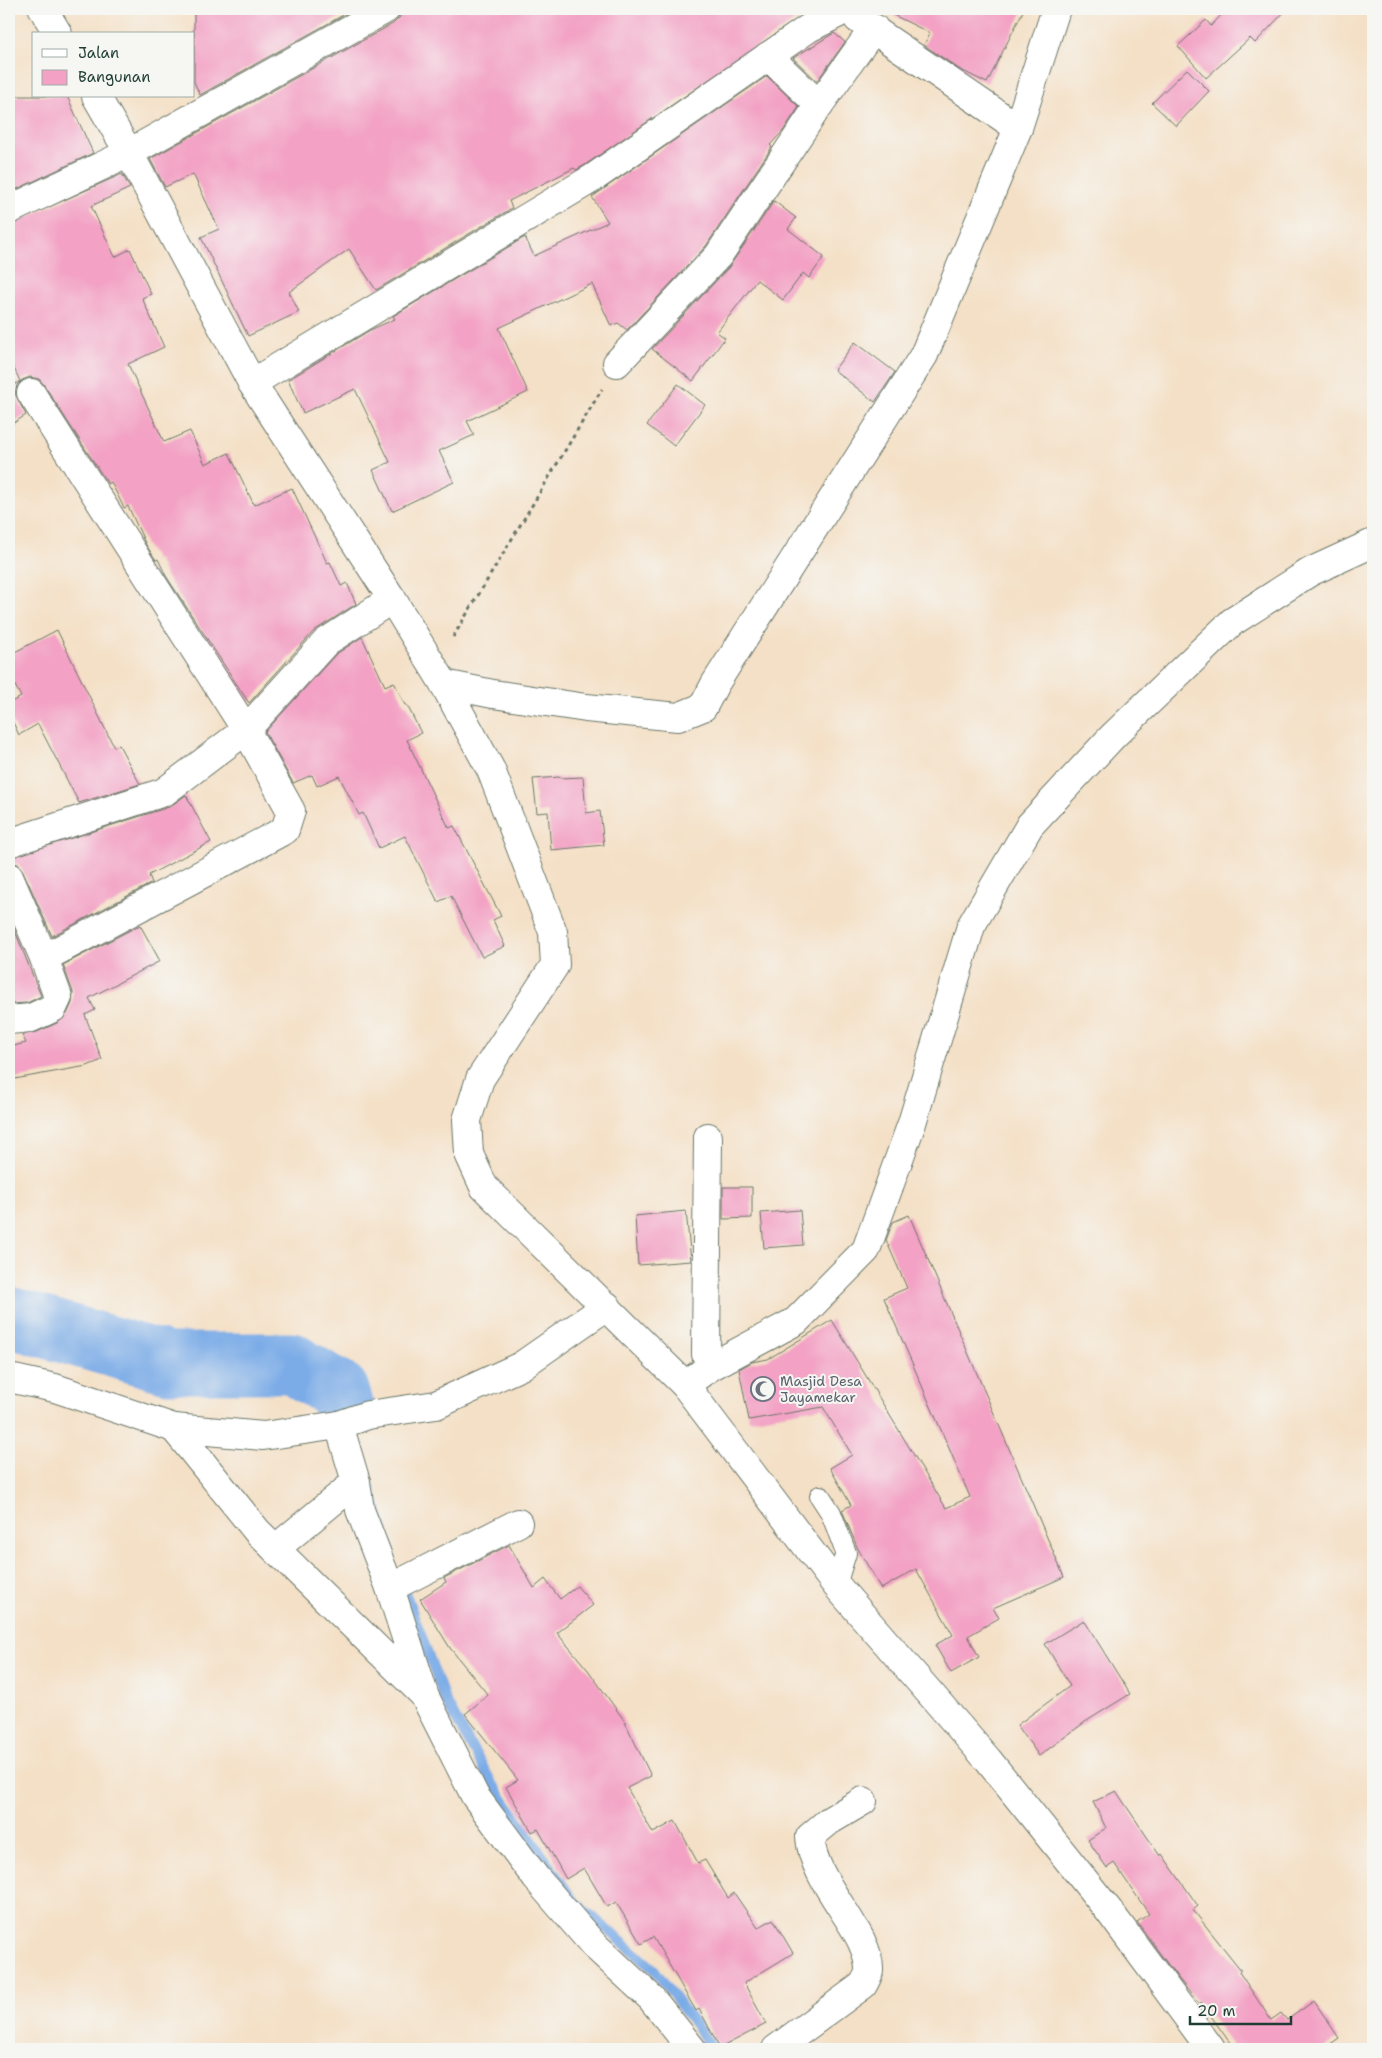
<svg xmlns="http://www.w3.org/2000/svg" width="1382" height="2058" viewBox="0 0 1382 2058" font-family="'Shantell Sans',sans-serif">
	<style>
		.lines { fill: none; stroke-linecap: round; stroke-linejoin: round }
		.stream { stroke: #7cace7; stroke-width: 10 }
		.river { stroke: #7cace7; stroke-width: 61 }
		.building { fill: #f3a1c4 }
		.lane-casing { stroke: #6a7667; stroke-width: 22 }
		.street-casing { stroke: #6a7667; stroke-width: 30 }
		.path { stroke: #6a7667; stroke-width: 3; stroke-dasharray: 4 4; stroke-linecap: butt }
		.lane { stroke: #fff; stroke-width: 20 }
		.street { stroke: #fff; stroke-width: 28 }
		.labels { text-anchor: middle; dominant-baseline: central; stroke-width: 4; stroke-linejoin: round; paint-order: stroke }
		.worship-label { font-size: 14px; fill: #5b616d; stroke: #f6f6f2; text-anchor: start }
	</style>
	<rect width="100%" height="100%" fill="#f6f6f2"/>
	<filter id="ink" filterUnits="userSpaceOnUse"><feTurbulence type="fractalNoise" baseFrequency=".02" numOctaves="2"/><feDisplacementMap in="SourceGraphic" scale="10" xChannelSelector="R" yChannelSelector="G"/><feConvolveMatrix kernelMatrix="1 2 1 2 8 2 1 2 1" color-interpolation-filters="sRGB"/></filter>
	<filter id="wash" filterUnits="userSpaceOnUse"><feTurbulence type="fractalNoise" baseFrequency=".0096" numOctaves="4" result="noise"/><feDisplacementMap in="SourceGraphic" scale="20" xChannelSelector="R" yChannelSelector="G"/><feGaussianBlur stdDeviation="1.12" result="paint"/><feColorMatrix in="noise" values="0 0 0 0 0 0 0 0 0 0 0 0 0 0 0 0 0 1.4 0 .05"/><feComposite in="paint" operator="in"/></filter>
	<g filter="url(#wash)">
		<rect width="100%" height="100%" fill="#f4e0c6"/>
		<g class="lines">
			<g class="stream">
				<path d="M 368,1482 L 390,1552"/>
				<path d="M 405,1592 L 446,1702 L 491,1781 L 574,1901 L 654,1969 L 713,2049"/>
			</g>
			<path class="river" d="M 9,1317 L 168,1363 L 291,1363 L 339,1391 L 344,1408"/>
		</g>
		<g id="blocks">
			<g class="building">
				<path d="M 194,9 L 354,9 L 200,95 L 194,82 Z"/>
				<path d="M 402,9 L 809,9 L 810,10 L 585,165 L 576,170 L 574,168 L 509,201 L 512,208 L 376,290 L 349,249 L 289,292 L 299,312 L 248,336 L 201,237 L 219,229 L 193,174 L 165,187 L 150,159 L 394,23 L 400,17 Z"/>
				<path d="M 881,9 L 1024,9 L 987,83 L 959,69 L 924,45 L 930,33 Z"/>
				<path d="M 1220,9 L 1287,9 L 1255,43 L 1250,38 L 1206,78 L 1178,46 L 1206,20 L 1211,26 L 1224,12 Z"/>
				<path d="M 834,33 L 845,42 L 817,81 L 793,58 Z"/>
				<path d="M 1187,69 L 1209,91 L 1176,126 L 1152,103 Z"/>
				<path d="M 767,76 L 799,107 L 783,131 L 770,145 L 772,147 L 706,246 L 627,330 L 618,323 L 611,326 L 592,284 L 499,328 L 528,392 L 467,421 L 474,435 L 439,451 L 454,482 L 392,511 L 373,470 L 390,462 L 355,389 L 303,413 L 288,380 L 370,330 L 395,319 L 393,316 L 525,237 L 534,256 L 608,222 L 592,197 Z"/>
				<path d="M 9,96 L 67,96 L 93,153 L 9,193 Z"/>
				<path d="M 122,174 L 130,188 L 91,206 L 115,257 L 130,249 L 151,294 L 142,298 L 164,347 L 128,364 L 164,442 L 190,431 L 205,464 L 229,453 L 254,505 L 292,488 L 327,563 L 330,562 L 341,586 L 347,583 L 356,604 L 314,631 L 249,703 L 166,576 L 158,559 L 156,560 L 146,545 L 128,506 L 124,508 L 111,482 L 108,484 L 44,385 L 39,379 L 30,377 L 22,380 L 17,385 L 15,394 L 26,415 L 9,426 L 9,388 L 20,381 L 9,358 L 9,225 Z"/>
				<path d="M 774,201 L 796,218 L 788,229 L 824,257 L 809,278 L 803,273 L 783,300 L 757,280 L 717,332 L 725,338 L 693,381 L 652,349 L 729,267 Z"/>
				<path d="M 855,342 L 895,372 L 875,402 L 834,370 Z"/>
				<path d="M 678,384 L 705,405 L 674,446 L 647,425 Z"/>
				<path d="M 57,630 L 114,747 L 119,745 L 140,784 L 79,803 L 38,724 L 19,735 L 9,714 L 9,703 L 21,697 L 9,674 L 9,655 Z"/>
				<path d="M 362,637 L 385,686 L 394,682 L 405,705 L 407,705 L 421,733 L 407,740 L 449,828 L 454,826 L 501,916 L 493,920 L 505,946 L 482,957 L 451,896 L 438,902 L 405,836 L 379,848 L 363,813 L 359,815 L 339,776 L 317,786 L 312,775 L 293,783 L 265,732 L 336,654 Z"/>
				<path d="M 559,777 L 560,778 L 583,777 L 586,813 L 600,811 L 604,845 L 551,850 L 548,812 L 537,813 L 533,779 Z"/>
				<path d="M 186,795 L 211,842 L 149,875 L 152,883 L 52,936 L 23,871 L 18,864 L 9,862 L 9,858 L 169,807 Z"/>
				<path d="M 9,916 L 41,996 L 27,1003 L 9,1004 Z"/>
				<path d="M 140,925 L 160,961 L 89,998 L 95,1010 L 85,1015 L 102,1060 L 87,1066 L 9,1080 L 9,1047 L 26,1043 L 22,1035 L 37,1032 L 59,1022 L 67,1014 L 72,1003 L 73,992 L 63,965 Z"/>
				<path d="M 723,1187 L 752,1187 L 752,1218 L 723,1219 Z"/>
				<path d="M 800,1210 L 803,1245 L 764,1248 L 761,1213 Z"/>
				<path d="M 686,1211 L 691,1261 L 638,1265 L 635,1216 Z"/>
				<path d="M 909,1215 L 1064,1577 L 993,1608 L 999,1618 L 968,1636 L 979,1657 L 951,1673 L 935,1645 L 953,1635 L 916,1569 L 881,1589 L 857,1547 L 842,1510 L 851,1505 L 830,1468 L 852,1455 L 823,1407 L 749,1420 L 739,1369 L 752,1362 L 768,1359 L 832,1320 L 946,1508 L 970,1497 L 884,1298 L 907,1288 L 886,1240 L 893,1222 Z"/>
				<path d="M 509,1545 L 534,1588 L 545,1579 L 560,1599 L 577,1586 L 593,1605 L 557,1633 L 588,1670 L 624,1720 L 651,1776 L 627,1788 L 653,1833 L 675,1821 L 698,1863 L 705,1860 L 728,1898 L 734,1893 L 758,1928 L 773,1919 L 793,1953 L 744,1983 L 766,2024 L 720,2048 L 699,2009 L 696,2011 L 653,1937 L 641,1944 L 616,1902 L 607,1907 L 584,1868 L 566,1879 L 538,1829 L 532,1832 L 506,1787 L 518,1780 L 465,1714 L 488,1695 L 450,1648 L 420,1599 L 446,1582 L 444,1578 Z"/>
				<path d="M 1084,1620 L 1130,1694 L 1085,1722 L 1039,1756 L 1017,1725 L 1070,1686 L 1045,1644 Z"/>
				<path d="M 1116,1791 L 1160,1856 L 1162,1854 L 1198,1906 L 1193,1910 L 1241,1970 L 1239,1972 L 1271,2020 L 1281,2013 L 1287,2020 L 1314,2001 L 1339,2038 L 1323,2049 L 1230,2049 L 1233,2047 L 1223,2033 L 1201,2002 L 1199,2004 L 1178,1978 L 1137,1922 L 1149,1914 L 1114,1863 L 1107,1868 L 1088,1840 L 1106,1828 L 1093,1802 Z"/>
			</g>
		</g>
	</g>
	<g filter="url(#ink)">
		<use href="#blocks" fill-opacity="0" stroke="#6a7667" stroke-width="1"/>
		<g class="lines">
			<defs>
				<path id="lane" d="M 820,1496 L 831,1513 L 846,1553 L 836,1585"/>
				<g id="street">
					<path d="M 43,9 L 58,34"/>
					<path d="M 858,19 L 1018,128"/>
					<path d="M 768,56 L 819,105"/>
					<path d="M 96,96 L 129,153 L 252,383 L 392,599 L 444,684 L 491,770 L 553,932 L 555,965 L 480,1079 L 467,1120 L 469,1154 L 484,1187 L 685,1385 L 836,1585 L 988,1760 L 1109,1911 L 1211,2049"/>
					<path d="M 9,210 L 129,153 L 386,9"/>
					<path d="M 617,363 L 718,256 L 819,105 L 874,28"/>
					<path d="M 252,383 L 593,178 L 809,28 L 847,9"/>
					<path d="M 31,393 L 246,730 L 291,811 L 285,830 L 44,958"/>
					<path d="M 444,684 L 493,694 L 586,708 L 678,717 L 703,707 L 715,684 L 924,355 L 1018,128 L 1056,9"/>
					<path d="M 9,843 L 164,792 L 246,730 L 326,642 L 392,599"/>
					<path d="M 9,877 L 44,958 L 58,997 L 53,1008 L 31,1018 L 9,1020"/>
					<path d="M 708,1137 L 706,1354 L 710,1367"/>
					<path d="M 9,1378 L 55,1388 L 174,1428 L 263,1436 L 339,1425 L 368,1415 L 436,1405 L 521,1366 L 607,1306"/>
					<path d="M 685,1385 L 710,1367 L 796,1321 L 866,1250 L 912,1123 L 971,926 L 1030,825 L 1113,736 L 1232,622 L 1310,572 L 1373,543"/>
					<path d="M 339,1425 L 356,1482 L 360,1510 L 390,1588 L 425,1697 L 475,1796 L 536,1878 L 593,1944 L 651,1998 L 692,2049"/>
					<path d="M 174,1428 L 257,1531 L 422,1693"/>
					<path d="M 275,1549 L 356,1482"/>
					<path d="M 390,1588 L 518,1523"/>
					<path d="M 776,2049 L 863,1985 C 865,1981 869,1975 869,1971 C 871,1932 813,1885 810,1837 L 829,1821 L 863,1801"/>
				</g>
			</defs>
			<use href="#lane" class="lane-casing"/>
			<use href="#street" class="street-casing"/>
			<path class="path" d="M 453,637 L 602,389"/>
			<use href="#lane" class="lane"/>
			<use href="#street" class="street"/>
		</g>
	</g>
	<defs>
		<symbol id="mosque-ring" viewBox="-11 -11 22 22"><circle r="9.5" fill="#f6f6f2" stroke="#6b7280" stroke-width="1.5"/><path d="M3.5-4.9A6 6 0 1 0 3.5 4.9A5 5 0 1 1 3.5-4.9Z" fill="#6b7280"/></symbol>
	</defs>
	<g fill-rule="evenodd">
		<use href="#mosque-ring" x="749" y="1375" width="28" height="28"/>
	</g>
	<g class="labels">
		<g class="worship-label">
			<text x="780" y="1381">Masjid Desa<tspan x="780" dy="16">Jayamekar</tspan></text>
		</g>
	</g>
	<rect width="1382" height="2058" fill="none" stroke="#f6f6f2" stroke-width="30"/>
	<rect x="32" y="32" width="162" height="65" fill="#f6f6f2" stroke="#a0aca6"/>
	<rect x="42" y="49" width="25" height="8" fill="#ffffff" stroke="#a0aca6"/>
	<text x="78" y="58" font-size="15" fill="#1f3d34">Jalan</text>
	<rect x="42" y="70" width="25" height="15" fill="#f3a1c4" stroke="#a0aca6"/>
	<text x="78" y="82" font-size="15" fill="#1f3d34">Bangunan</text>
	<path d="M1190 2016v8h101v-8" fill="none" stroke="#1f3d34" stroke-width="2.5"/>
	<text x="1197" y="2016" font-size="15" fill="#1f3d34" stroke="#f6f6f2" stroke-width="4" paint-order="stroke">20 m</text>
</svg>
